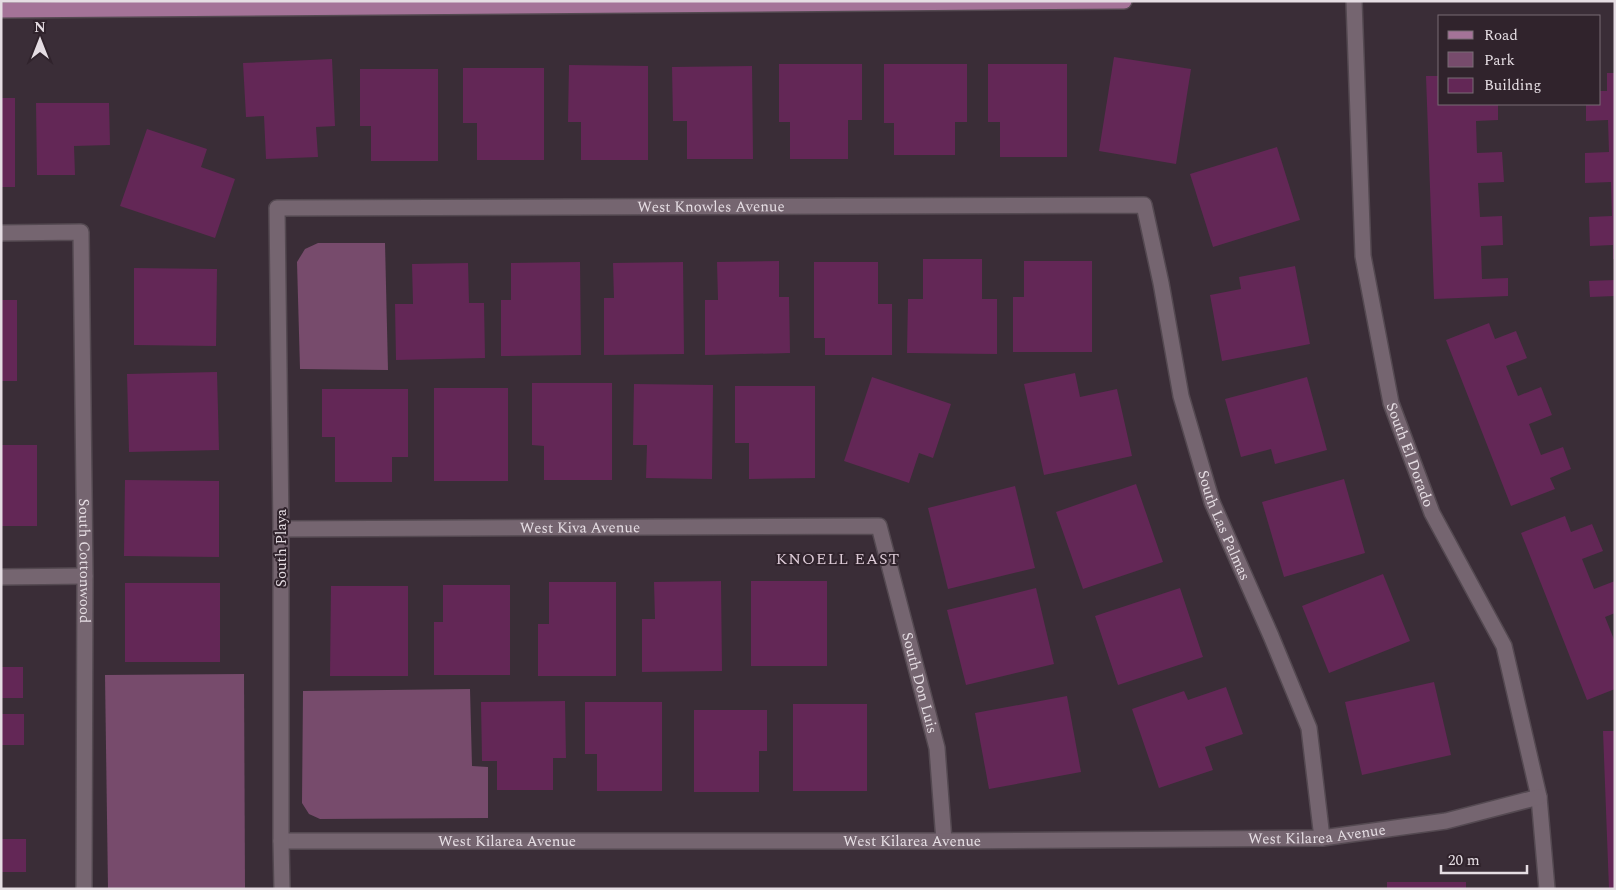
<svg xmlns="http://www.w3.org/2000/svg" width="1616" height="890" viewBox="0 0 1616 890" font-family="Spectral,serif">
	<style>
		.green { fill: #774b6c }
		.building { fill: #632756 }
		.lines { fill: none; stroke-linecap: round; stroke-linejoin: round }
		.minor-casing { stroke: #544951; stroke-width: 18 }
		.major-casing { stroke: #544951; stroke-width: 18 }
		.minor { stroke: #756570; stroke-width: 15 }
		.major { stroke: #a47398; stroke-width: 15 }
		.labels { text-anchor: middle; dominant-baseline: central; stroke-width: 4; stroke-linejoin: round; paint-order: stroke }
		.street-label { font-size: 15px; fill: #e5dde3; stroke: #30232c }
		.neighbourhood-label { font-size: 16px; letter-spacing: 1px; fill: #ddcbd7; stroke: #30232c }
	</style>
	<rect width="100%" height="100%" fill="#3a2d37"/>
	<g class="green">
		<path d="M 318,243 L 385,243 L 388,370 L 300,369 L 297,262 L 305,249 Z"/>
		<path d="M 244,674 L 245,889 L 108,889 L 105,675 Z"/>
		<path d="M 470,689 L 472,766 L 488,767 L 488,818 L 320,819 L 309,814 L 302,803 L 303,691 Z"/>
	</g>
	<g class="building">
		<path d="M 1114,57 L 1191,69 L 1176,164 L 1099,151 Z"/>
		<path d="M 332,59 L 335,126 L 316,127 L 318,157 L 266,159 L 264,116 L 246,117 L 243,63 Z"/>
		<path d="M 779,64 L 862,64 L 862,120 L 848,120 L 848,159 L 790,159 L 790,122 L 779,122 Z"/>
		<path d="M 884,64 L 967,64 L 967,122 L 955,122 L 955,155 L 894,155 L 894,123 L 884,123 Z"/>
		<path d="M 988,64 L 1067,64 L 1067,157 L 1000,157 L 1000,122 L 988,122 Z"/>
		<path d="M 569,65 L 648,66 L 648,160 L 581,160 L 581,122 L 568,122 Z"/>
		<path d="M 752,66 L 753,159 L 687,159 L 687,121 L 673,121 L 672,67 Z"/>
		<path d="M 463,68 L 544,68 L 544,160 L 477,160 L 477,123 L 463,123 Z"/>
		<path d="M 360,69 L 438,69 L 438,161 L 371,161 L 371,126 L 360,126 Z"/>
		<path d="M 1607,73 L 1615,73 L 1615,259 L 1613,259 L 1613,245 L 1590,246 L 1589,217 L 1612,216 L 1611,182 L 1585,183 L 1585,153 L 1609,152 L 1608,120 L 1586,121 L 1586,104 L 1600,104 L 1600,91 L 1607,91 Z"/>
		<path d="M 1426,76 L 1440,76 L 1440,104 L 1498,104 L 1498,120 L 1476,121 L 1477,153 L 1502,152 L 1504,182 L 1478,183 L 1480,217 L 1502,216 L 1503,245 L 1481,246 L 1482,279 L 1508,278 L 1508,296 L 1434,299 Z"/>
		<rect x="1" y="98" width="14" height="89"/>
		<path d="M 36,103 L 109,103 L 110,145 L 74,146 L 75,175 L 37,175 Z"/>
		<path d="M 147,129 L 207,149 L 201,167 L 235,179 L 215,238 L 120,206 Z"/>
		<path d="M 1277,147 L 1300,220 L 1213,247 L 1190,174 Z"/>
		<path d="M 923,259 L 982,259 L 982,299 L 997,299 L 997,354 L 907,353 L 908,299 L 923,299 Z"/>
		<path d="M 779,261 L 779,297 L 789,297 L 790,353 L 705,355 L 705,300 L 718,300 L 717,262 Z"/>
		<path d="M 1024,261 L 1092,261 L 1092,352 L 1013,352 L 1013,297 L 1024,297 Z"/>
		<path d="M 580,262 L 581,355 L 501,356 L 501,300 L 511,300 L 511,263 Z"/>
		<path d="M 683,262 L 684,354 L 604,355 L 604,298 L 614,298 L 613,263 Z"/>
		<path d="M 814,262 L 878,262 L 878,304 L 892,304 L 892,355 L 825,355 L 825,338 L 814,338 Z"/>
		<path d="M 468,263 L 469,303 L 484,303 L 485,358 L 396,360 L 395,304 L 413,304 L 412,264 Z"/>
		<path d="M 1295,266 L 1310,344 L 1222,361 L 1210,295 L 1241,289 L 1239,277 Z"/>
		<path d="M 134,268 L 217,269 L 216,346 L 134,345 Z"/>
		<path d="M 1615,280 L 1615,296 L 1590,297 L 1589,281 Z"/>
		<rect x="1" y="300" width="16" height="81"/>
		<path d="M 1489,323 L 1495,339 L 1516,331 L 1527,358 L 1506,366 L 1518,396 L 1541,387 L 1552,415 L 1529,424 L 1541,455 L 1563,447 L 1571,469 L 1550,478 L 1555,489 L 1511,506 L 1446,340 Z"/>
		<path d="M 217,372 L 219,450 L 129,452 L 127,374 Z"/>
		<path d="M 1075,373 L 1080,397 L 1117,389 L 1132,456 L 1044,475 L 1024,384 Z"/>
		<path d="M 872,377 L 951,404 L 933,458 L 919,453 L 909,483 L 844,461 Z"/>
		<path d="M 1307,377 L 1327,450 L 1275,464 L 1271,449 L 1241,457 L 1225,399 Z"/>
		<path d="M 532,383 L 612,383 L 612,480 L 544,480 L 544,446 L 532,445 Z"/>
		<path d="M 634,384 L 713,385 L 712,479 L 646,478 L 647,445 L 633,445 Z"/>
		<path d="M 735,386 L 815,386 L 815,478 L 749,479 L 749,443 L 735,443 Z"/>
		<rect x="434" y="388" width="74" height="93"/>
		<path d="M 322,389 L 408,389 L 408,457 L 392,457 L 392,482 L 335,482 L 335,437 L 322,437 Z"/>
		<rect x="1" y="445" width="36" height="81"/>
		<path d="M 1344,479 L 1365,553 L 1284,577 L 1262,502 Z"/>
		<path d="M 125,480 L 219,481 L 219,557 L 124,556 Z"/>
		<path d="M 1136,484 L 1163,562 L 1083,589 L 1056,512 Z"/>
		<path d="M 1015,486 L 1035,568 L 948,589 L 928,508 Z"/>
		<path d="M 1565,516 L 1571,532 L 1592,524 L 1603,551 L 1582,559 L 1594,589 L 1615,581 L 1615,613 L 1605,617 L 1615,642 L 1615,689 L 1587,700 L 1521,533 Z"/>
		<path d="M 1383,574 L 1410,641 L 1329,673 L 1302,606 Z"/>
		<path d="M 721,581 L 722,671 L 642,672 L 642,619 L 655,619 L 654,582 Z"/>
		<rect x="751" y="581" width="76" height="85"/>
		<path d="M 549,582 L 616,582 L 616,676 L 538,676 L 538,624 L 549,624 Z"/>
		<rect x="125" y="583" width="95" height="79"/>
		<path d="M 443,585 L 510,585 L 510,675 L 434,675 L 434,622 L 443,622 Z"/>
		<path d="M 331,586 L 408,586 L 408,676 L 330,676 Z"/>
		<path d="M 1036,588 L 1054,664 L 966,685 L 947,610 Z"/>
		<path d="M 1180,588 L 1203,657 L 1118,685 L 1095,616 Z"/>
		<rect x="1" y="667" width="22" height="31"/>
		<path d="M 1434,682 L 1451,755 L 1362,775 L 1345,702 Z"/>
		<path d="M 1226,687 L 1243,734 L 1205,747 L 1213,770 L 1159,788 L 1132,709 L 1184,691 L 1188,700 Z"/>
		<path d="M 1067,696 L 1081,772 L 989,789 L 975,713 Z"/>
		<path d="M 565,701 L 566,758 L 553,758 L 553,790 L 497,790 L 497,761 L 482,761 L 481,702 Z"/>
		<path d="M 585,702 L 662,702 L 662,791 L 597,791 L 597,754 L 585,754 Z"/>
		<rect x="793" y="704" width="74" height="87"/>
		<path d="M 694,710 L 767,710 L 767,751 L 759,751 L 759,792 L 694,792 Z"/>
		<rect x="1" y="714" width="23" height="31"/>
		<path d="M 1603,731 L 1615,731 L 1615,889 L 1609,889 Z"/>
		<rect x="1" y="839" width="25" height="33"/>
		<rect x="1387" y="882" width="79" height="7"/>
	</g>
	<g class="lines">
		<defs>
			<g id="minor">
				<path id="s1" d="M 1354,1 L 1363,256 L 1391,403 L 1432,513 L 1504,646 L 1539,797 L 1547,889"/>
				<path id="s2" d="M 1,233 L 81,232 L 85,576 L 84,889"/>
				<path id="s3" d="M 281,529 L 879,526 L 937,748 L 944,841"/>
				<path d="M 1,577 L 85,576"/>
				<path id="s4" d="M 281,841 L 944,841 L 1322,838 L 1446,821 L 1539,797"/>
				<path id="s5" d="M 282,889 L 281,841 L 281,529 L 277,208 L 1144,205 L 1161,283 L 1181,396 L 1212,502 L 1271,636 L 1309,728 L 1322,838"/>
			</g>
			<path id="major" d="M 1,10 L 1124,1"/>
		</defs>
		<use href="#minor" class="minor-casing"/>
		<use href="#major" class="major-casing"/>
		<use href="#minor" class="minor"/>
		<use href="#major" class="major"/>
	</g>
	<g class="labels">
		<g class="street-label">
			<text stroke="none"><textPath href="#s5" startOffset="1115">West Knowles Avenue</textPath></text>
			<text stroke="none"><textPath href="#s1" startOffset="460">South El Dorado</textPath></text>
			<text stroke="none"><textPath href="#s5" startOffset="1879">South Las Palmas</textPath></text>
			<text stroke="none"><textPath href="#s3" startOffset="299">West Kiva Avenue</textPath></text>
			<text transform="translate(281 548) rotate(-90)">South Playa</text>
			<text stroke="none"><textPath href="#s2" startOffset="409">South Cottonwood</textPath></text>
			<text stroke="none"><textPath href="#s3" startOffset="760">South Don Luis</textPath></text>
			<text stroke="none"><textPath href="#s4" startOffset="1036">West Kilarea Avenue</textPath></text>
			<text stroke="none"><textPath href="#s4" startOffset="226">West Kilarea Avenue</textPath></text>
			<text stroke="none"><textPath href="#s4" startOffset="631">West Kilarea Avenue</textPath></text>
		</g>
		<g class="neighbourhood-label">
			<text x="838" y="559">KNOELL EAST</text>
		</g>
	</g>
	<rect width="1616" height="890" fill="none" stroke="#e5dde3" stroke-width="5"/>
	<rect x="1438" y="15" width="162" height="90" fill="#30232c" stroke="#786d75"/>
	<rect x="1448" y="31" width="25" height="8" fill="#a47398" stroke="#786d75"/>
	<text x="1484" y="40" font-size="15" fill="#e5dde3">Road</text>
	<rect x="1448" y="52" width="25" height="15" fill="#774b6c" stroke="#786d75"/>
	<text x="1484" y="65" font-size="15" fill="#e5dde3">Park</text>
	<rect x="1448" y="78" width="25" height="15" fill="#632756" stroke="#786d75"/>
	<text x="1484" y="90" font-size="15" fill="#e5dde3">Building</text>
	<g transform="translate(40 40)" stroke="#30232c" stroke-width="4" paint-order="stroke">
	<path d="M0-4L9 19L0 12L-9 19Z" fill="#e5dde3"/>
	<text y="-8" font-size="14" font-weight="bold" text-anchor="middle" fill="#e5dde3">N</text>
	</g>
	<path d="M1441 865v8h86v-8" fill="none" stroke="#e5dde3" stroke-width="2.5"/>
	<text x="1448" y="865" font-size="15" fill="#e5dde3" stroke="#30232c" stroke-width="4" paint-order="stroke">20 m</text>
</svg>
